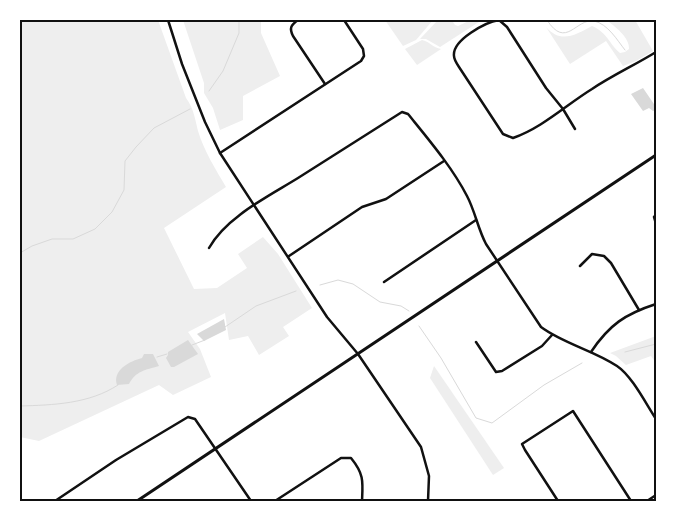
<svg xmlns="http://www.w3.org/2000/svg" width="676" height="521" viewBox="0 0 676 521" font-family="Rubik,sans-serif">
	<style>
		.green { fill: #eee }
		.water { fill: #d9d9d9 }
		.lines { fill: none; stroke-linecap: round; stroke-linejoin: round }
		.stream { stroke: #d9d9d9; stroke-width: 1 }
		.minor { stroke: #111; stroke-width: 2.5 }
		.tertiary { stroke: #111; stroke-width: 3 }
		.neatline { fill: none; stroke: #111; stroke-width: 2 }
	</style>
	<rect width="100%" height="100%" fill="#fff"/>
	<g class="green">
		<path d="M 20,20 L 158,20 L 186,98 C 194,109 195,119 198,131 C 204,151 216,170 226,187 L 164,228 L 194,289 L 217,288 L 247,268 L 238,254 L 263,237 L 278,254 L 312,308 L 283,327 L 289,336 L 259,355 L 248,336 L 229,340 L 225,313 L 188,332 L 200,349 L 211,377 L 173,395 L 159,385 L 39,441 L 20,437 Z"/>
		<path d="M 183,20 L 261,20 L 261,33 L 280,76 L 243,96 L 243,120 L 220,130 L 213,108 L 204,93 L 204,83 Z"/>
		<path d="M 385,20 L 433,20 L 416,40 L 403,46 Z"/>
		<path d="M 438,20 L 454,20 L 453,22 L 455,25 L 458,26 L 471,20 L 482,20 L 440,47 L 426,39 L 420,39 Z"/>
		<path d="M 606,20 L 635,20 L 653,51 L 636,61 L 623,66 L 606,41 L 570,64 L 546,27 C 561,44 575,35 592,26 C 608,33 609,44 620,53 L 625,52 L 629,49 C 630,38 615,26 606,20 Z"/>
		<path d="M 422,40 C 429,41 433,48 441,49 L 417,65 L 405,49 Z"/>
		<path d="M 656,336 L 656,363 L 651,356 L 626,365 L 616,356 L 610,353 Z"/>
		<path d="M 434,366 L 504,468 L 493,475 L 430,378 Z"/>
	</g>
	<g class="water">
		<path d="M 643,88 L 656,107 L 656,110 L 653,111 L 649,108 L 643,111 L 631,94 Z"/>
		<path d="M 224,319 L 226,330 L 204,341 L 197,334 Z"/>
		<path d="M 188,340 L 198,354 L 174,367 L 171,367 L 166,358 L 168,355 L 168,352 Z"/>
		<path d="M 144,354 L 153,354 L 159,366 C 145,370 136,371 129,384 L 117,385 C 112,370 130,361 142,358 Z"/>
	</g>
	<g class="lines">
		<g class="stream">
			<path d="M 547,20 C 566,50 576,18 594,21 C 608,24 617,40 625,50"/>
			<path d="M 209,91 L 223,71 L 239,33 L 239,20"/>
			<path d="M 20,253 L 32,246 L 52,239 L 73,239 L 95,229 L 112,212 L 124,190 L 125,161 L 136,147 L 154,128 L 190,109"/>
			<path d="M 320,285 L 338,280 L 353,284 L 380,302 L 401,306 L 409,311"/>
			<path d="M 419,326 L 441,358 L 476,418 L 492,423 L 544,385 L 582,363"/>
			<path d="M 225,327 L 256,306 L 296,291"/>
			<path d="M 192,345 L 205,340"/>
			<path d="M 625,352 L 656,344"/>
			<path d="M 157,357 L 167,354"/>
			<path d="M 20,406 C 53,405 89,404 118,385"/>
		</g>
		<g class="minor">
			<path d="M 168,20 L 182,64 L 205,122 L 220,153 L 327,317 L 358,354 L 421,447 L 429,476 L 428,501"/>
			<path d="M 298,20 C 291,25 289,28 293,36 L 325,84"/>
			<path d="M 575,129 L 563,109 L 546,88 L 507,27 L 499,20 C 486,22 452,40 454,56 C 454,59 457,64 459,67 L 503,134 L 513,138 C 542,128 566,105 592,89 C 613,75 635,65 656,52"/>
			<path d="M 220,153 L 361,61 L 364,56 L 363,49 L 344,20"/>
			<path d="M 656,215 L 654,217 L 656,224"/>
			<path d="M 209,248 C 226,217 269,196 298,178 C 333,156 367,134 402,112 L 408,114 C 429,140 452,167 467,196 C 475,211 478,229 486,244 L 541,327 C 564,344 593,350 617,366 C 632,376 646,404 656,419"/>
			<path d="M 289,256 L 362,207 L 386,199 L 444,161"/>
			<path d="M 580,266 L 592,254 L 604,256 L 611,263 L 639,310"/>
			<path d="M 384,282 L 476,220"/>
			<path d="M 476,342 L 496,372 L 502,371 L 542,346 L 552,335"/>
			<path d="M 591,352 C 609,325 625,314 656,304"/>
			<path d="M 55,501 L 116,460 L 188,417 L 195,419 L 251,501"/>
			<path d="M 275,501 L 341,458 L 351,458 C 364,474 363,481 362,501"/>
			<path d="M 558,501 L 525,450 L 522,444 L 573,411 L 631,501"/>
			<path d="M 647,501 L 656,495"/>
		</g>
		<path class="tertiary" d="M 137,501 L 656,155"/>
	</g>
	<rect width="676" height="521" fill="none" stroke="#ffffff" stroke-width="42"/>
	<rect x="21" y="21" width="634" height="479" class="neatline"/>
</svg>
